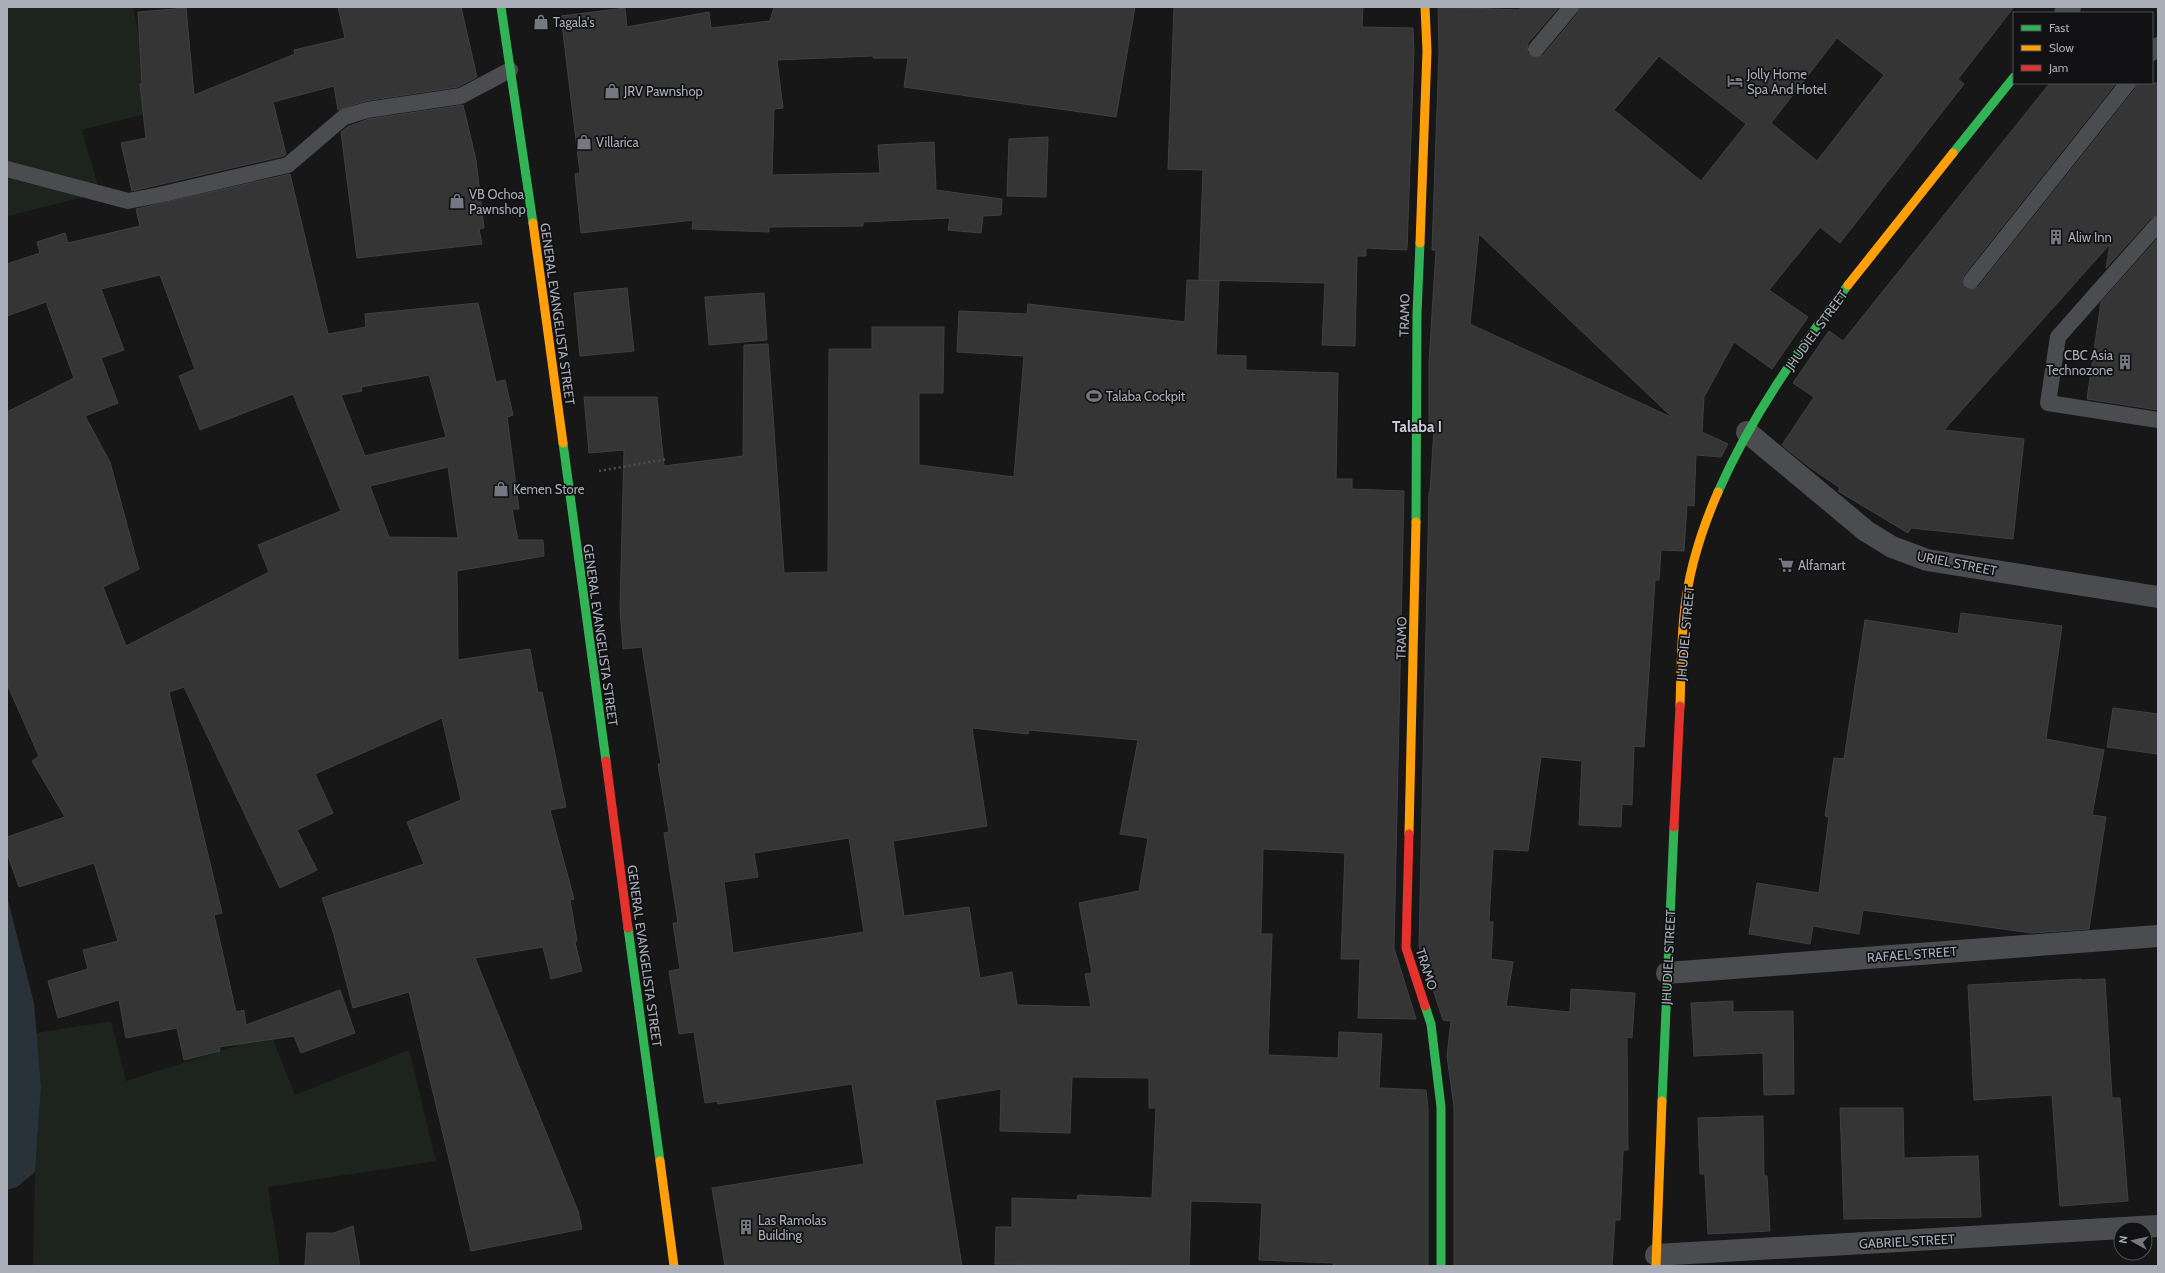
<svg xmlns="http://www.w3.org/2000/svg" width="2165" height="1273" viewBox="0 0 2165 1273" font-family="Cabin,sans-serif">
	<style>
		.green { fill: #1d241e }
		.water { fill: #2a3239 }
		.building { fill: #353536; stroke: #3f4043; fill-rule: evenodd }
		.lines { fill: none; stroke-linecap: round; stroke-linejoin: round }
		.path { stroke: #4d4e52; stroke-width: 2.5; stroke-dasharray: 2 3; stroke-linecap: butt }
		.lane { stroke: #4b4c50; stroke-width: 16 }
		.street { stroke: #4b4c50; stroke-width: 22 }
		.fast { stroke: #30b455; stroke-width: 9 }
		.slow { stroke: #ff9f0a; stroke-width: 9 }
		.jam { stroke: #e5322d; stroke-width: 9 }
		.labels { text-anchor: middle; dominant-baseline: central; stroke-width: 3.5; stroke-linejoin: round; paint-order: stroke }
		.poi-label { font-size: 13px; fill: #a8adb8; stroke: #111113; text-anchor: start }
		.street-label { font-size: 13px; fill: #a8adb8; stroke: #111113 }
		.quarter-label { font-size: 15px; font-weight: bold; fill: #c9ccd4; stroke: #111113 }
	</style>
	<rect width="100%" height="100%" fill="#171717"/>
	<g class="green">
		<path d="M 7,7 L 133,7 L 154,112 L 82,130 L 100,193 L 7,216 Z"/>
		<path d="M 111,1021 L 126,1081 L 271,1035 L 295,1095 L 409,1050 L 436,1161 L 268,1187 L 280,1266 L 33,1266 L 35,1172 L 41,1086 L 36,1033 Z"/>
	</g>
	<path class="water" d="M 7,896 L 34,1003 L 41,1086 L 35,1172 L 17,1187 L 7,1190 Z"/>
	<g class="building">
		<path d="M 338,7 L 461,7 L 477,77 L 458,87 L 365,101 L 338,110 L 334,86 L 273,102 L 286,154 L 284,156 L 132,191 L 121,143 L 146,138 L 140,84 L 142,84 L 138,12 L 186,8 L 194,95 L 295,54 L 294,50 L 345,38 Z"/>
		<path d="M 774,7 L 1135,7 L 1116,117 L 904,87 L 908,58 L 873,58 L 873,56 L 777,60 L 783,108 L 774,109 L 772,175 L 880,173 L 878,145 L 934,142 L 936,190 L 1002,199 L 1001,215 L 983,216 L 981,233 L 948,230 L 950,218 L 863,222 L 863,226 L 769,227 L 769,232 L 692,229 L 693,220 L 581,233 L 575,174 L 580,173 L 561,16 L 625,8 L 627,27 L 709,12 L 711,28 L 770,21 Z"/>
		<path d="M 1174,7 L 1363,7 L 1362,27 L 1413,28 L 1414,51 L 1407,250 L 1366,248 L 1366,256 L 1357,256 L 1355,346 L 1322,345 L 1325,283 L 1199,280 L 1203,170 L 1168,169 Z"/>
		<path d="M 1438,7 L 1520,10 L 1520,7 L 1559,7 L 1528,43 L 1527,53 L 1535,58 L 1543,55 L 1578,13 L 1580,7 L 2014,7 L 1958,79 L 1964,84 L 1840,243 L 1820,227 L 1769,290 L 1808,317 L 1772,369 L 1734,342 L 1704,397 L 1702,432 L 1728,444 L 1721,457 L 1696,455 L 1694,506 L 1687,505 L 1684,551 L 1661,550 L 1659,580 L 1655,580 L 1644,747 L 1634,746 L 1632,805 L 1622,804 L 1621,827 L 1579,825 L 1582,761 L 1541,757 L 1528,851 L 1493,849 L 1489,922 L 1493,922 L 1491,959 L 1513,962 L 1506,1006 L 1570,1012 L 1571,989 L 1635,993 L 1632,1038 L 1627,1037 L 1628,1150 L 1623,1150 L 1620,1220 L 1615,1220 L 1612,1266 L 1454,1266 L 1454,1107 L 1447,1056 L 1451,1021 L 1443,1020 L 1419,946 L 1429,492 L 1430,492 L 1434,428 L 1429,428 L 1429,362 L 1436,250 L 1432,250 L 1439,51 ZM 1837,38 L 1884,75 L 1817,161 L 1771,123 ZM 1659,56 L 1746,124 L 1701,181 L 1614,110 ZM 1479,234 L 1673,418 L 1470,324 Z"/>
		<path d="M 2050,83 L 2116,83 L 1964,275 L 1962,280 L 1965,288 L 1970,290 L 1978,287 L 2135,89 L 2137,83 L 2158,83 L 2158,215 L 2151,218 L 2106,268 L 2110,244 L 1944,430 L 2024,439 L 2013,539 L 1911,528 L 1908,533 L 1838,491 L 1840,488 L 1808,466 L 1782,445 L 1814,397 L 1793,383 L 1829,331 L 1843,341 Z"/>
		<path d="M 463,105 L 476,160 L 484,228 L 479,229 L 482,244 L 357,258 L 341,132 L 349,126 L 369,119 Z"/>
		<path d="M 1048,137 L 1046,197 L 1007,196 L 1009,139 Z"/>
		<path d="M 290,174 L 328,334 L 366,327 L 365,314 L 478,303 L 496,382 L 505,380 L 513,415 L 507,417 L 519,509 L 512,509 L 518,540 L 543,540 L 544,556 L 457,571 L 458,660 L 530,649 L 538,693 L 542,692 L 566,807 L 550,810 L 574,899 L 570,900 L 577,941 L 575,942 L 582,971 L 551,979 L 543,947 L 475,958 L 578,1211 L 582,1229 L 471,1251 L 409,992 L 353,1008 L 334,935 L 322,898 L 424,864 L 407,822 L 461,800 L 442,718 L 315,774 L 333,813 L 297,830 L 317,870 L 280,888 L 184,687 L 169,692 L 222,913 L 214,915 L 236,1012 L 244,1010 L 246,1025 L 340,990 L 355,1033 L 301,1053 L 294,1036 L 219,1047 L 220,1051 L 184,1060 L 177,1028 L 126,1038 L 119,1000 L 58,1018 L 48,981 L 88,969 L 83,950 L 118,941 L 94,863 L 19,887 L 7,853 L 7,837 L 65,817 L 32,761 L 39,756 L 7,684 L 7,412 L 74,378 L 46,302 L 7,316 L 7,264 L 40,253 L 37,242 L 65,233 L 68,243 L 140,226 L 136,209 ZM 160,275 L 195,369 L 179,376 L 200,430 L 293,394 L 341,511 L 258,545 L 269,572 L 126,646 L 103,587 L 139,569 L 110,462 L 85,416 L 118,403 L 101,358 L 124,350 L 101,289 ZM 429,375 L 446,437 L 365,456 L 341,395 L 362,391 L 361,387 ZM 448,467 L 458,538 L 389,537 L 370,486 Z"/>
		<path d="M 2158,238 L 2158,410 L 2087,399 L 2101,302 Z"/>
		<path d="M 1187,280 L 1219,281 L 1216,355 L 1246,356 L 1246,370 L 1338,373 L 1336,479 L 1352,479 L 1352,489 L 1404,491 L 1394,948 L 1416,1019 L 1358,1018 L 1360,959 L 1341,959 L 1345,853 L 1263,849 L 1261,934 L 1272,934 L 1268,1055 L 1338,1058 L 1339,1032 L 1382,1034 L 1379,1088 L 1426,1090 L 1428,1108 L 1428,1266 L 1333,1266 L 1334,1263 L 1259,1260 L 1262,1203 L 1191,1201 L 1189,1266 L 995,1264 L 996,1227 L 1012,1227 L 1012,1198 L 1077,1200 L 1078,1195 L 1152,1198 L 1156,1108 L 1149,1108 L 1149,1078 L 1072,1077 L 1070,1133 L 1000,1131 L 1001,1089 L 935,1100 L 962,1266 L 725,1266 L 712,1188 L 864,1164 L 852,1084 L 718,1104 L 717,1101 L 705,1103 L 694,1032 L 679,1034 L 669,971 L 680,969 L 673,923 L 678,923 L 664,833 L 669,832 L 658,764 L 661,764 L 642,647 L 623,649 L 620,609 L 624,450 L 589,453 L 584,397 L 657,397 L 664,466 L 743,456 L 744,345 L 768,344 L 784,573 L 828,572 L 829,349 L 872,349 L 872,327 L 944,327 L 943,393 L 919,393 L 919,465 L 1014,477 L 1024,356 L 957,352 L 959,311 L 1027,314 L 1028,304 L 1185,322 ZM 972,728 L 1028,734 L 1029,730 L 1138,740 L 1120,834 L 1148,838 L 1139,891 L 1079,903 L 1092,973 L 1085,974 L 1091,1007 L 1017,1005 L 1012,972 L 980,978 L 969,907 L 904,916 L 893,841 L 987,826 ZM 849,838 L 864,932 L 733,953 L 724,882 L 758,877 L 754,853 Z"/>
		<path d="M 627,288 L 634,351 L 580,356 L 574,293 Z"/>
		<path d="M 764,293 L 767,340 L 709,345 L 705,297 Z"/>
		<path d="M 1961,613 L 2062,626 L 2046,739 L 2104,750 L 2092,815 L 2106,817 L 2089,929 L 2032,933 L 1863,910 L 1859,934 L 1813,926 L 1810,944 L 1749,934 L 1757,883 L 1819,893 L 1829,817 L 1825,816 L 1834,758 L 1844,759 L 1865,620 L 1958,634 Z"/>
		<path d="M 2113,708 L 2158,714 L 2158,754 L 2107,747 Z"/>
		<path d="M 2081,979 L 2080,980 L 2105,979 L 2112,1098 L 2120,1098 L 2128,1201 L 2060,1206 L 2052,1095 L 1974,1100 L 1968,985 Z"/>
		<path d="M 1733,1001 L 1733,1012 L 1793,1011 L 1794,1094 L 1764,1095 L 1763,1053 L 1694,1056 L 1691,1003 Z"/>
		<path d="M 1840,1108 L 1903,1108 L 1904,1158 L 1978,1156 L 1981,1217 L 1844,1219 Z"/>
		<path d="M 1763,1116 L 1764,1176 L 1767,1176 L 1770,1231 L 1708,1234 L 1705,1174 L 1700,1174 L 1698,1118 Z"/>
		<path d="M 353,1226 L 360,1266 L 305,1266 L 307,1233 L 334,1233 Z"/>
	</g>
	<g class="lines">
		<path class="path" d="M 599,471 L 668,459"/>
		<g class="lane">
			<path d="M 1536,49 L 1571,7"/>
			<path d="M 2152,53 L 2158,45"/>
			<path d="M 7,169 L 128,201 L 159,195 L 288,165 L 344,117 L 367,110 L 461,96 L 510,70"/>
			<path d="M 2158,224 L 2058,337 L 2048,403 L 2158,420"/>
			<path d="M 1971,281 L 2128,83"/>
		</g>
		<g class="street">
			<path d="M 2065,13 L 2070,7"/>
			<path d="M 1747,432 L 1866,531 L 1892,547 L 1927,560 L 2158,597"/>
			<path d="M 1667,973 L 2158,936"/>
			<path d="M 1656,1255 L 2158,1226"/>
		</g>
		<g class="fast">
			<path d="M 501,7 L 533,223"/>
			<path d="M 1953,153 L 2014,77"/>
			<path d="M 563,443 L 606,761"/>
			<path d="M 1718,492 C 1751,417 1798,350 1848,285"/>
			<path d="M 1416,522 L 1417,314 L 1420,243"/>
			<path d="M 628,928 L 660,1161"/>
			<path d="M 1425,1006 L 1431,1024 L 1441,1107 L 1441,1266"/>
			<path d="M 1662,1101 L 1674,827"/>
		</g>
		<g class="slow">
			<path d="M 533,223 L 563,443"/>
			<path d="M 1420,243 L 1427,51 L 1425,7"/>
			<path d="M 1848,285 L 1953,153"/>
			<path d="M 1680,706 C 1681,676 1681,645 1684,615 C 1688,572 1701,531 1718,492"/>
			<path d="M 1409,834 L 1416,522"/>
			<path d="M 660,1161 L 674,1266"/>
			<path d="M 1656,1266 L 1662,1101"/>
		</g>
		<g class="jam">
			<path d="M 606,761 L 628,928"/>
			<path d="M 1674,827 L 1680,706"/>
			<path d="M 1409,834 L 1406,948 L 1425,1006"/>
		</g>
	</g>
	<defs>
		<symbol id="shop-bare" viewBox="-9 -9 18 18"><path d="M-5-2.5h2.3a2.7 3.5 0 0 1 5.4 0H5L5.5 6h-11ZM-1.5-2.5h3a1.5 2.3 0 0 0-3 0Z" fill="#757880" stroke="#111113" stroke-width="2.5" paint-order="stroke"/></symbol>
		<symbol id="hotel-bare" viewBox="-9 -9 18 18"><path d="M-6-4.5h1.5V1H6V5H4.5V3h-9V5H-6ZM-4 0a1.8 1.8 0 1 1 3.6 0ZM.5 0V-2.5h3Q6-2.5 6 0Z" fill="#757880" stroke="#111113" stroke-width="2.5" paint-order="stroke"/></symbol>
		<symbol id="building-bare" viewBox="-9 -9 18 18"><path d="M-4-6H4V6H1V3H-1V6H-4ZM-2.5-4.3h1.7v1.8h-1.7ZM.8-4.3h1.7v1.8H.8ZM-2.5-1h1.7V.8h-1.7ZM.8-1h1.7V.8H.8Z" fill="#757880" stroke="#111113" stroke-width="2.5" paint-order="stroke"/></symbol>
		<symbol id="stadium-bare" viewBox="-9 -9 18 18"><path d="M0-5a6.5 5 0 1 0 0 10a6.5 5 0 1 0 0-10ZM-3.5-1.8h7v3.6h-7Z" fill="#757880" stroke="#111113" stroke-width="2.5" paint-order="stroke"/></symbol>
		<symbol id="supermarket-bare" viewBox="-9 -9 18 18"><path d="M-6-5.5h2.5l.6 2H6L4.5 2H-2.5L-4.4-4H-6ZM-1.5 3.2a1.3 1.3 0 1 0 .1 0ZM3 3.2a1.3 1.3 0 1 0 .1 0Z" fill="#757880" stroke="#111113" stroke-width="2.5" paint-order="stroke"/></symbol>
	</defs>
	<g fill-rule="evenodd">
		<use href="#shop-bare" x="530" y="11" width="22" height="22"/>
		<use href="#hotel-bare" x="1724" y="70" width="22" height="22"/>
		<use href="#shop-bare" x="601" y="80" width="22" height="22"/>
		<use href="#shop-bare" x="573" y="131" width="22" height="22"/>
		<use href="#shop-bare" x="446" y="190" width="22" height="22"/>
		<use href="#building-bare" x="2045" y="226" width="22" height="22"/>
		<use href="#building-bare" x="2114" y="351" width="22" height="22"/>
		<use href="#stadium-bare" x="1083" y="385" width="22" height="22"/>
		<use href="#shop-bare" x="490" y="478" width="22" height="22"/>
		<use href="#supermarket-bare" x="1775" y="554" width="22" height="22"/>
		<use href="#building-bare" x="735" y="1216" width="22" height="22"/>
	</g>
	<g class="labels">
		<g class="poi-label">
			<text x="553" y="22">Tagala's</text>
			<text x="1747" y="74">Jolly Home<tspan x="1747" dy="15">Spa And Hotel</tspan></text>
			<text x="624" y="91">JRV Pawnshop</text>
			<text x="596" y="142">Villarica</text>
			<text x="469" y="194">VB Ochoa<tspan x="469" dy="15">Pawnshop</tspan></text>
			<text x="2068" y="237">Aliw Inn</text>
			<text x="2113" y="355" text-anchor="end">CBC Asia<tspan x="2113" dy="15">Technozone</tspan></text>
			<text x="1106" y="396">Talaba Cockpit</text>
			<text x="513" y="489">Kemen Store</text>
			<text x="1798" y="565">Alfamart</text>
			<text x="758" y="1220">Las Ramolas<tspan x="758" dy="15">Building</tspan></text>
		</g>
		<g class="street-label">
			<text transform="translate(558 314) rotate(82)">GENERAL EVANGELISTA STREET</text>
			<text transform="translate(1404 315) rotate(-89)">TRAMO</text>
			<text transform="translate(1816 330) rotate(-54)">JHUDIEL STREET</text>
			<text transform="translate(1957 563) rotate(11)">URIEL STREET</text>
			<text transform="translate(1685 633) rotate(-85)">JHUDIEL STREET</text>
			<text transform="translate(601 635) rotate(82)">GENERAL EVANGELISTA STREET</text>
			<text transform="translate(1401 638) rotate(-89)">TRAMO</text>
			<text transform="translate(1912 954) rotate(-4)">RAFAEL STREET</text>
			<text transform="translate(645 956) rotate(82)">GENERAL EVANGELISTA STREET</text>
			<text transform="translate(1668 957) rotate(-87)">JHUDIEL STREET</text>
			<text transform="translate(1427 969) rotate(72)">TRAMO</text>
			<text transform="translate(1907 1241) rotate(-3)">GABRIEL STREET</text>
		</g>
		<g class="quarter-label">
			<text x="1417" y="427">Talaba I</text>
		</g>
	</g>
	<rect width="2165" height="1273" fill="none" stroke="#a8adb8" stroke-width="16"/>
	<rect x="2013" y="12" width="140" height="72" fill="#111113" stroke="#4d4f55"/>
	<rect x="2021" y="25" width="20" height="6" fill="#30b455" stroke="#4d4f55"/>
	<text x="2049" y="32" font-size="12" fill="#a8adb8">Fast</text>
	<rect x="2021" y="45" width="20" height="6" fill="#ff9f0a" stroke="#4d4f55"/>
	<text x="2049" y="52" font-size="12" fill="#a8adb8">Slow</text>
	<rect x="2021" y="65" width="20" height="6" fill="#e5322d" stroke="#4d4f55"/>
	<text x="2049" y="72" font-size="12" fill="#a8adb8">Jam</text>
	<g transform="translate(2133 1241) rotate(278)"><circle r="19" fill="#111113" stroke="#4d4f55"/>
	<path d="M0-3L7 15L0 10L-7 15Z" fill="#757880"/>
	<text y="-6" font-size="11" font-weight="bold" text-anchor="middle" fill="#a8adb8">N</text>
	</g>
</svg>
